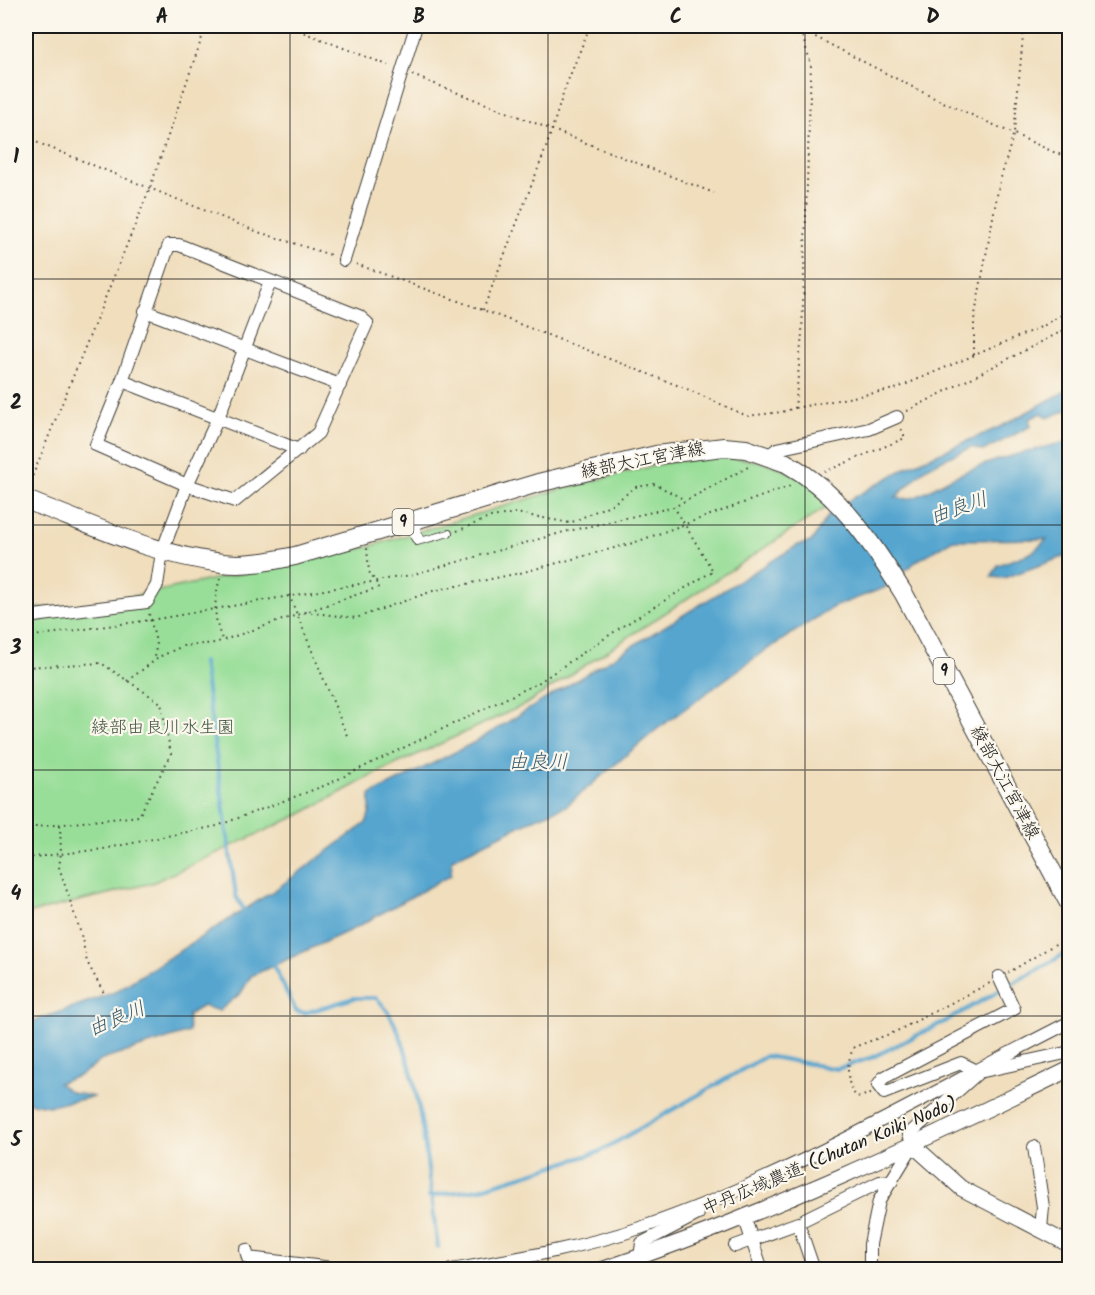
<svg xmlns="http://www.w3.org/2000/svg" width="1095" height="1295" viewBox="0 0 1095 1295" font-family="Kalam,'Klee One',sans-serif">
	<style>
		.green { fill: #98de98; stroke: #5a7d5a; stroke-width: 1.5 }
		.water { fill: #55a5cf; stroke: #386076; stroke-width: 1.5 }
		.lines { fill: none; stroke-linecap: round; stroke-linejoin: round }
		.stream { stroke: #55a5cf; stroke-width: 4 }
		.service-casing { stroke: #3c3934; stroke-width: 8 }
		.minor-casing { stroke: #3c3934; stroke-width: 14 }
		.tertiary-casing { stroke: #3c3934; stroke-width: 17 }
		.primary-casing { stroke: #3c3934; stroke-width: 20 }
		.path { stroke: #3c3934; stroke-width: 2; stroke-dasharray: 1.5 4.5; stroke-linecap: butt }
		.service { stroke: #fff; stroke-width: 6 }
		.minor { stroke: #fff; stroke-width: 12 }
		.tertiary { stroke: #fff; stroke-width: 15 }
		.primary { stroke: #fff; stroke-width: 18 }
		.primary-bridge-casing { stroke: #3c3934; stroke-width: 20; stroke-linecap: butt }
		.primary-bridge { stroke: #fff; stroke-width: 18 }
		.grid { fill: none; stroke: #1c1c1c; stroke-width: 1.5; stroke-opacity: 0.55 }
		.labels { text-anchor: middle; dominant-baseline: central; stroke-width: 4.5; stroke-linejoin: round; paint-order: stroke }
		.shield { fill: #fbf7ec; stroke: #5f5e5a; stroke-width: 1.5 }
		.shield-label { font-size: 16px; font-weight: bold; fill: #1c1c1c }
		.street-label { font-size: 18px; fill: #1c1c1c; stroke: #fbf7ec }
		.park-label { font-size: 18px; fill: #415641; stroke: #fbf7ec }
		.water-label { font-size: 20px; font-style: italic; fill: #365a6d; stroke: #fbf7ec }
		.neatline { fill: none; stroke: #1c1c1c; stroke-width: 2 }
		.grid-label { font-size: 20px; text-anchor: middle; font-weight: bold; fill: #1c1c1c }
	</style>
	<rect width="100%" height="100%" fill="#fbf7ec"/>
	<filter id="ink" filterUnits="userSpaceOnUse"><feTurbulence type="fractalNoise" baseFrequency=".0167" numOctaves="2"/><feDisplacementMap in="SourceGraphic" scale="12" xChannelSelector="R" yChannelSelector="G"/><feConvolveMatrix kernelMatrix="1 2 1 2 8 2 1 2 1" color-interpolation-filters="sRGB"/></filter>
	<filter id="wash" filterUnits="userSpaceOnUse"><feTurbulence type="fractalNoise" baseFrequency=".008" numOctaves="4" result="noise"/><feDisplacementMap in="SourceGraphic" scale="24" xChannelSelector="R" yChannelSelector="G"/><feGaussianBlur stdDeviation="1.35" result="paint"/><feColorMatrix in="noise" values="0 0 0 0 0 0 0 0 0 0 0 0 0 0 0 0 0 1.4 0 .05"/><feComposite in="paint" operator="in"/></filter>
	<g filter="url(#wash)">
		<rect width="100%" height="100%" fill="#f0debd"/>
		<path class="green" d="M 712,456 C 770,460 788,465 833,503 L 526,704 L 373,775 L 301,814 L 152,883 L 26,914 L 26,609 L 97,604 L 367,547 L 568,487 L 666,463 Z"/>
		<path class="water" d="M 1069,389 L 1069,409 L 1048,418 L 1042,413 L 1029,419 L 1031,426 L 983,451 L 971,447 L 927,467 L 896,497 C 910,503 926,492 938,485 C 979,462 1025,452 1069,441 L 1069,555 L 1004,578 L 991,577 L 998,565 L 1031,553 L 1047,539 L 953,540 L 918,560 L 884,588 L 833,607 L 760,654 L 656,730 L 566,806 L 536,818 L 452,859 L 451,875 L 353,929 L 251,976 L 241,993 L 219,1011 L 203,1006 L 188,1015 L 189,1032 L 102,1060 L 79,1076 L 58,1083 L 71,1092 L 94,1097 L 48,1106 L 26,1102 L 26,1024 L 115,992 L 275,890 L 366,823 L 370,812 L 370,795 L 475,742 L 798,545 L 811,542 L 832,510 L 909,466 L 1002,426 Z"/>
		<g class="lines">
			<g class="stream">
				<path d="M 203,662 L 236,896 L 246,914"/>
				<path d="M 272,963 L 296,1011 L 305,1013 L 354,998 L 376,998 C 421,1036 428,1188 438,1247"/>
				<path d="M 429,1196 L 479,1189 L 599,1152 L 766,1056 L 837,1069 L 873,1057 L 944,1022 L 1070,951"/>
			</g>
		</g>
	</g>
	<g filter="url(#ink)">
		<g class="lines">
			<defs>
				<path id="service" d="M 417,538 L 417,542 L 449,533"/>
				<g id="minor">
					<path d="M 169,245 L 179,245 L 359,316 L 367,323 L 318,433 L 235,501 L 187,485 L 96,445 L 122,381 Z"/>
					<path d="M 344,260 L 416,26"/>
					<path d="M 145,311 L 340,385"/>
					<path d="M 122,381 L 299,450"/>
					<path d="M 768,456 L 777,449 L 869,429 L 897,417"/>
					<path d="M 411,520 L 417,537"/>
					<path d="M 26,617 L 147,602 L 157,585 L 162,552 L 187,485 L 218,418 L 270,282"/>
					<path d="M 979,1072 L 961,1063 L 884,1093 L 878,1085 L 883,1078 L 1014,1009 L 999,977"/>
					<path d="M 1034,1147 L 1043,1207 L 1041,1229"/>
					<path d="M 744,1216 L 762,1270"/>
					<path d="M 805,1219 L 880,1182 L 892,1181"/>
					<path d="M 735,1246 L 798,1223 L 814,1270"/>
					<path d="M 246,1250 L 248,1258 L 349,1270"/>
					<path d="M 640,1257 L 642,1243 L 698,1214"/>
					<path d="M 26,1269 L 31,1270"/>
					<path d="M 451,1270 C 515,1259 582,1248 643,1227 C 792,1176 929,1093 1070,1022"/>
					<path d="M 870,1270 L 870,1244 L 879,1201 L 913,1145 L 909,1134 L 979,1072 L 1070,1052"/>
				</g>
				<g id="tertiary">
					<path d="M 913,1145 L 961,1188 L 1070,1245"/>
					<path d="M 601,1270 C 763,1216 917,1144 1070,1069"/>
				</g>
				<path id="primary" d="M 26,500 C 90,524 153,555 222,563 C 246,566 271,561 295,556 L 538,483 L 656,455 L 724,447 L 746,449 L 786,463"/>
			</defs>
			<use href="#service" class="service-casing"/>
			<use href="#minor" class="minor-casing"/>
			<use href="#tertiary" class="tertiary-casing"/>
			<use href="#primary" class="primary-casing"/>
			<g class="path">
				<path d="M 287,26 L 390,66"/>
				<path d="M 794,26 L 932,97 L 1058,154 L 1070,156"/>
				<path d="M 412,75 L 714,193"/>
				<path d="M 26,138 L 258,232 L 334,256"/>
				<path d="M 356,264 L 483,310 L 687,389 L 747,416 L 782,412 L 795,408 L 802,334 L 811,64 L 799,26"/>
				<path d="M 483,310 L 546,148 L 565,88 L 590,26"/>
				<path d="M 974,355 L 974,320 L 999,185 L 1014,132 L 1024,26"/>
				<path d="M 795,408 L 895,389 L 1043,326 L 1070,310"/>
				<path d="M 907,411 L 1070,327"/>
				<path d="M 824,472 L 905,438 L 901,428"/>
				<path d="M 28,487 L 150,188 L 206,26"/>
				<path d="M 457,531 L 491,517 L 516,513 L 570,523 L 614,503 L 636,487 L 655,484 L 685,500"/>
				<path d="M 220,578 C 214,600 213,618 222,639"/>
				<path d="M 289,595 L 348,738"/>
				<path d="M 305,612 L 356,618 L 433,591 L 520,573 L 633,543 L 793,485"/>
				<path d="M 149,614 L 156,642 L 155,660"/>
				<path d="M 26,637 L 151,620 L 411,575 L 564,532 L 674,507 L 750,466"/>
				<path d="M 26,667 L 101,663 L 161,703 L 171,754 L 139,816 L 26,828"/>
				<path d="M 127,681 L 161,656 L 183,646 L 215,643 L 379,587 L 369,572 L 367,548"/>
				<path d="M 60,825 L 61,853 L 59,867 L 81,934 L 87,962 L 104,993"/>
				<path d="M 26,858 L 103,849 L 217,826 L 326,785 L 538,683 L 623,626 L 713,571 L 674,507"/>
				<path d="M 1008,973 L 1070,935"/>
				<path d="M 871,1094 L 857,1097 C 845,1085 846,1062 854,1047 L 895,1032 L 990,983"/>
			</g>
			<use href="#service" class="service"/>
			<use href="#minor" class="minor"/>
			<use href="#tertiary" class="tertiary"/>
			<use href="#primary" class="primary"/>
			<defs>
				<path id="primary-bridge" d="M 786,463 C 840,493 872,543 904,594 L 1070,905"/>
			</defs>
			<use href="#primary-bridge" class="primary-bridge-casing"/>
			<use href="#primary-bridge" class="primary-bridge"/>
		</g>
	</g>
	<path class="grid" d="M 290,26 L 290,1270M 548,26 L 548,1270M 805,26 L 805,1270M 26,279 L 1070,279M 26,525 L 1070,525M 26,770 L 1070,770M 26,1016 L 1070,1016"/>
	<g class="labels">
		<g class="shield">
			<rect x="392.5" y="509" width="21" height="26" rx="4.5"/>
			<rect x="933.5" y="658" width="21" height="26" rx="4.5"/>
		</g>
		<g class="shield-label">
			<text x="403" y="522">9</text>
			<text x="944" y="671">9</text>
		</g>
		<g class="street-label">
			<text transform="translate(643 461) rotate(-11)">綾部大江宮津線</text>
			<text transform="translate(1004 783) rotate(62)">綾部大江宮津線</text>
			<text transform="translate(830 1157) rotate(-23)">中丹広域農道 (Chutan Koiki Nodo)</text>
		</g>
		<g class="park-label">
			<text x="163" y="728">綾部由良川水生園</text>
		</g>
		<g class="water-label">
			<text transform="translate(959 509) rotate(-19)">由良川</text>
			<text x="538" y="763">由良川</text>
			<text transform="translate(117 1020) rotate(-23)">由良川</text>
		</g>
	</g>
	<rect width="1095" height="1295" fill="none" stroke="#fbf7ec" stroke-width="66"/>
	<rect x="33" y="33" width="1029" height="1229" class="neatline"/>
	<g class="grid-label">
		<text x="162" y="23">A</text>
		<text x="419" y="23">B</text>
		<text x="676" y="23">C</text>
		<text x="933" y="23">D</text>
		<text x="16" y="163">1</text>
		<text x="16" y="409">2</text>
		<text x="16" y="654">3</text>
		<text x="16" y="900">4</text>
		<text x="16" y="1146">5</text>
	</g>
</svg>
